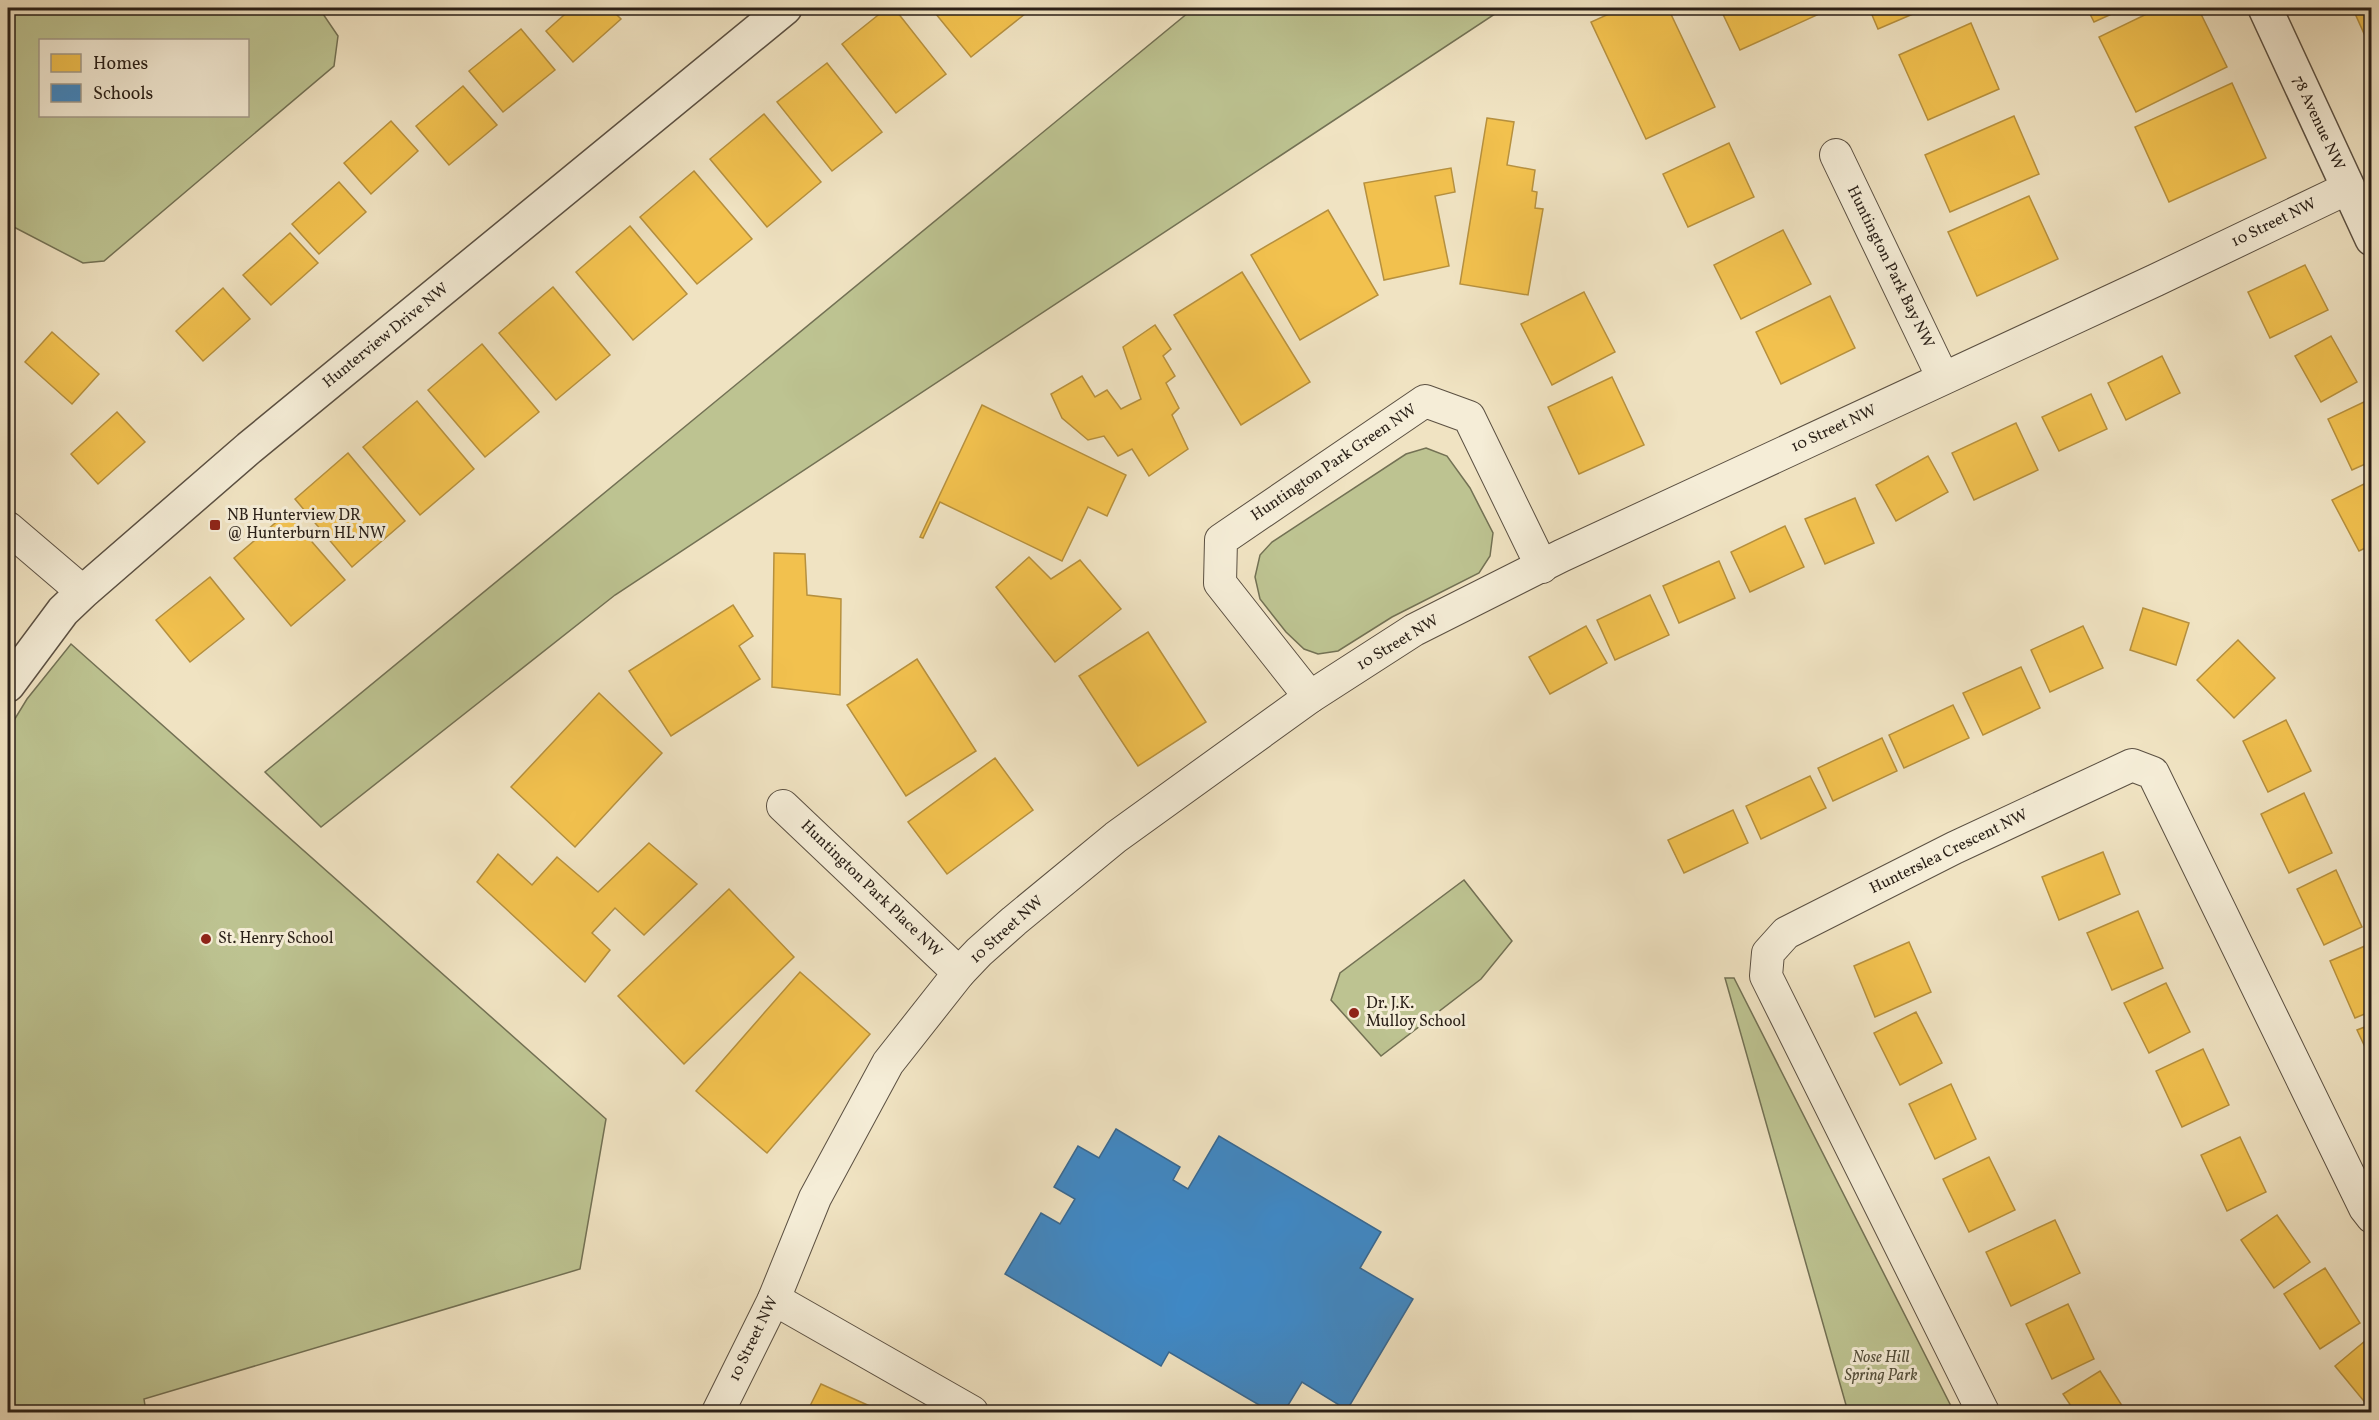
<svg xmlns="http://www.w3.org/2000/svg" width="2379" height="1420" viewBox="0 0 2379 1420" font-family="Vollkorn,serif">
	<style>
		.green { fill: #bdc391; stroke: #737154; stroke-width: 1.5; fill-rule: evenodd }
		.homes { fill: #f2c14e; stroke: #b6903e; stroke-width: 1.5 }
		.schools { fill: #3f88c5; stroke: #386891; stroke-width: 1.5 }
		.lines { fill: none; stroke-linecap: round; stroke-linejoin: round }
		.minor-casing { stroke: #5b5042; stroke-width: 34 }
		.tertiary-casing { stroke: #5b5042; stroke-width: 36 }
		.minor { stroke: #f5edd7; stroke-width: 32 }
		.tertiary { stroke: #f5edd7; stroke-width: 33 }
		.poi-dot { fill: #8f2418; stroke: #f5edd7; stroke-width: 2 }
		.labels { text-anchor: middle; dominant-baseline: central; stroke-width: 6; stroke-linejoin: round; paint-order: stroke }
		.street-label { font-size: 16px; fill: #291f17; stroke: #f5edd7 }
		.poi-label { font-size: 16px; fill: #291f17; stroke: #f5edd7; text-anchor: start }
		.park-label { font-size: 16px; font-style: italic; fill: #55503c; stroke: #f5edd7 }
	</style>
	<rect width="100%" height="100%" fill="#f0e3c2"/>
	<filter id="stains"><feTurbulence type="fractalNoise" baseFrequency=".00333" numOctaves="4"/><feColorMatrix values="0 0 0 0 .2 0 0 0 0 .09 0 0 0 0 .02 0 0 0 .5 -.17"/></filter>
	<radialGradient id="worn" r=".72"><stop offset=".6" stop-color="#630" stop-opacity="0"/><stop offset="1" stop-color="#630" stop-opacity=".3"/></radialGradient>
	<g class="green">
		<path d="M 8,8 L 319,8 L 338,36 L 334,66 L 104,261 L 83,263 L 8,224 ZM 40,40 L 248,40 L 248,116 L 40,116 Z"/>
		<path d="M 1194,8 L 1504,8 L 615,595 L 321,827 L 265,772 Z"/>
		<path d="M 1426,448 L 1447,456 L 1470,488 L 1493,533 L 1490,556 L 1479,573 L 1392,617 L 1338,651 L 1318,654 L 1304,649 L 1286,632 L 1260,599 L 1255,577 L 1260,555 L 1272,542 L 1406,454 Z"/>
		<path d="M 71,644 L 606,1119 L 580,1269 L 144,1399 L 146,1412 L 8,1412 L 8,730 L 27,699 Z"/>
		<path d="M 1464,880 L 1512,941 L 1481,979 L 1381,1056 L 1331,1000 L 1340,973 Z"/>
		<path d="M 1725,978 L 1734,978 L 1954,1412 L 1848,1412 Z"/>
	</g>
	<g class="homes">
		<path d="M 572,8 L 610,8 L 621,19 L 573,62 L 546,31 Z"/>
		<path d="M 887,8 L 894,8 L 946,74 L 896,113 L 842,44 Z"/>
		<path d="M 931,8 L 1028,8 L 1030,10 L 971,57 Z"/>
		<path d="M 1622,8 L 1668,8 L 1715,107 L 1646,139 L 1591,22 Z"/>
		<path d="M 1720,8 L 1827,8 L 1828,10 L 1740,50 Z"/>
		<path d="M 1869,8 L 1927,8 L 1878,29 Z"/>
		<path d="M 2087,8 L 2125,8 L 2094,22 Z"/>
		<path d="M 2159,8 L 2198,8 L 2227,67 L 2136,112 L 2099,37 Z"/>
		<path d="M 2355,8 L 2372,8 L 2372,36 L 2366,38 L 2353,9 Z"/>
		<path d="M 1971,23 L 1999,89 L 1928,120 L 1899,55 Z"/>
		<path d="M 521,29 L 555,70 L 503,112 L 469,71 Z"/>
		<path d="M 827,63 L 882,132 L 832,171 L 777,102 Z"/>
		<path d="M 2232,83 L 2266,158 L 2169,202 L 2135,127 Z"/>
		<path d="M 463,86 L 497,125 L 449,165 L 416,126 Z"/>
		<path d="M 764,114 L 821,182 L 767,227 L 710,159 Z"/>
		<path d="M 2014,116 L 2039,174 L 1950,212 L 1925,155 Z"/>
		<path d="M 1487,118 L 1514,122 L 1507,165 L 1535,170 L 1532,191 L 1537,192 L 1535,208 L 1543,209 L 1528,295 L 1460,284 Z"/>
		<path d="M 391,121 L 418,151 L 371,194 L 344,163 Z"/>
		<path d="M 1729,143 L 1754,197 L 1688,227 L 1663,174 Z"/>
		<path d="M 1451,168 L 1455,192 L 1435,196 L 1449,266 L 1384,280 L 1364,183 Z"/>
		<path d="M 694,171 L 752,239 L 697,284 L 640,217 Z"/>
		<path d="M 339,182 L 366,212 L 319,254 L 292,224 Z"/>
		<path d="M 2029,196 L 2058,259 L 1977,296 L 1948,232 Z"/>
		<path d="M 1328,210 L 1378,295 L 1300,340 L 1251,255 Z"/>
		<path d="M 630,226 L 687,294 L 633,340 L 576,272 Z"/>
		<path d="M 1783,230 L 1811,284 L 1741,319 L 1714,265 Z"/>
		<path d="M 290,233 L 318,263 L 271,305 L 243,275 Z"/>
		<path d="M 2305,265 L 2328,310 L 2270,338 L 2248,292 Z"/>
		<path d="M 1242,272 L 1310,382 L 1241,425 L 1174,315 Z"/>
		<path d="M 553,287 L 610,355 L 556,400 L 499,333 Z"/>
		<path d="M 223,288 L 250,319 L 203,361 L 176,331 Z"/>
		<path d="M 1584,292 L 1615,352 L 1552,385 L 1521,324 Z"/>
		<path d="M 1830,296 L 1855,348 L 1781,384 L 1756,332 Z"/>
		<path d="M 1155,325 L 1171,349 L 1163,356 L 1175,376 L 1166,383 L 1179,408 L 1172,415 L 1188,449 L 1149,476 L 1132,449 L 1118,456 L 1104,436 L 1088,440 L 1062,418 L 1051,394 L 1082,376 L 1095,397 L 1107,390 L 1121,409 L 1141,399 L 1123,347 Z"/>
		<path d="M 52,332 L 99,374 L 72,404 L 25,362 Z"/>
		<path d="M 2331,336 L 2357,382 L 2321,402 L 2295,356 Z"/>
		<path d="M 482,344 L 539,412 L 485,457 L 428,390 Z"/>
		<path d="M 2162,356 L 2180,393 L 2126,420 L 2108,383 Z"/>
		<path d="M 1612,377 L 1644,445 L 1579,474 L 1548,407 Z"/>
		<path d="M 2091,394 L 2107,429 L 2059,451 L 2042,417 Z"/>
		<path d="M 417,401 L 474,469 L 420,515 L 363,447 Z"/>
		<path d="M 2366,401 L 2372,413 L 2372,461 L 2352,470 L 2328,419 Z"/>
		<path d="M 982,405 L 1126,475 L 1107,516 L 1088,507 L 1062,561 L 940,502 L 923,538 L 920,537 Z"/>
		<path d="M 117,412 L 145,442 L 98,484 L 71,454 Z"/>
		<path d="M 2016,423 L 2038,470 L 1974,500 L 1952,453 Z"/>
		<path d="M 348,453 L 405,521 L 352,567 L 295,499 Z"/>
		<path d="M 1928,456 L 1948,492 L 1896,521 L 1876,485 Z"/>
		<path d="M 2372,480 L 2372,545 L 2359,551 L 2332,500 Z"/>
		<path d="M 1855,498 L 1874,543 L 1825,564 L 1805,519 Z"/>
		<path d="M 287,513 L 345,580 L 291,626 L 234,558 Z"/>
		<path d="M 1785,526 L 1804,567 L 1750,592 L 1731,552 Z"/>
		<path d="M 774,553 L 805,554 L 807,595 L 841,599 L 840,695 L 772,687 Z"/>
		<path d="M 1029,557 L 1051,579 L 1080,560 L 1121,609 L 1055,662 L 996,587 Z"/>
		<path d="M 1719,561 L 1735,598 L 1679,623 L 1663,586 Z"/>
		<path d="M 210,577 L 244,619 L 190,662 L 156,620 Z"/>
		<path d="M 1650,595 L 1669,635 L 1615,660 L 1597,620 Z"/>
		<path d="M 733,605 L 753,636 L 739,646 L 760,679 L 671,736 L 629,671 Z"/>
		<path d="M 2143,608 L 2189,623 L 2176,665 L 2130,650 Z"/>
		<path d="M 1586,626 L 1607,663 L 1550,694 L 1529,657 Z"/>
		<path d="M 2083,626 L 2103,668 L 2050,692 L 2031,650 Z"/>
		<path d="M 1148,632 L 1206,722 L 1138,766 L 1079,676 Z"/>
		<path d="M 2238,640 L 2275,678 L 2234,718 L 2197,680 Z"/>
		<path d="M 917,659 L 976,751 L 906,796 L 847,705 Z"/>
		<path d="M 2021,667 L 2040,708 L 1983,735 L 1963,693 Z"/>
		<path d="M 599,693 L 662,753 L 575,847 L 511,787 Z"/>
		<path d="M 1953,705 L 1969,738 L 1904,768 L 1889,735 Z"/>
		<path d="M 2286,720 L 2311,771 L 2268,792 L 2243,741 Z"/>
		<path d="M 1882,738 L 1897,771 L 1833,801 L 1818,768 Z"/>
		<path d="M 995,758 L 1033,810 L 947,874 L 908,822 Z"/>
		<path d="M 1810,776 L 1826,808 L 1761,839 L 1746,806 Z"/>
		<path d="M 2304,793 L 2332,853 L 2289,873 L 2261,814 Z"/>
		<path d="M 1733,810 L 1748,843 L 1684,873 L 1668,840 Z"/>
		<path d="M 649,843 L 697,884 L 644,935 L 615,908 L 592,933 L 610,950 L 585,982 L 477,882 L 498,854 L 532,885 L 557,857 L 598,892 Z"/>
		<path d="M 2103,852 L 2120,894 L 2059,920 L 2042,877 Z"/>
		<path d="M 2336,870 L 2362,927 L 2324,945 L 2297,889 Z"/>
		<path d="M 729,889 L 794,957 L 684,1064 L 618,996 Z"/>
		<path d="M 2138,911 L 2163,968 L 2112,990 L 2087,933 Z"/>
		<path d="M 1909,942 L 1931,992 L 1875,1017 L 1854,966 Z"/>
		<path d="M 2372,943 L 2372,1011 L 2355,1018 L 2330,961 Z"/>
		<path d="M 800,972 L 870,1034 L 767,1153 L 696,1091 Z"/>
		<path d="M 2166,983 L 2190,1032 L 2149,1053 L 2124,1003 Z"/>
		<path d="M 1916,1012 L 1942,1063 L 1900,1085 L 1874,1033 Z"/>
		<path d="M 2372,1024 L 2372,1062 L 2357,1030 Z"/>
		<path d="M 2203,1049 L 2229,1105 L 2182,1127 L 2156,1071 Z"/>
		<path d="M 1951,1084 L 1976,1139 L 1935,1159 L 1909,1104 Z"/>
		<path d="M 2240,1137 L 2266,1192 L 2227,1211 L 2201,1155 Z"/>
		<path d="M 1989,1157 L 2015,1210 L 1969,1232 L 1943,1179 Z"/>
		<path d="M 2277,1215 L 2310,1262 L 2274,1288 L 2241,1240 Z"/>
		<path d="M 2055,1220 L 2080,1273 L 2011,1306 L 1986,1252 Z"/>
		<path d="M 2325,1268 L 2360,1323 L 2320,1349 L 2284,1294 Z"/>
		<path d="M 2068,1304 L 2094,1359 L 2052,1379 L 2026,1324 Z"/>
		<path d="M 2371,1336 L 2372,1336 L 2372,1411 L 2335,1366 Z"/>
		<path d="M 2100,1371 L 2126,1412 L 2075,1412 L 2063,1394 Z"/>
		<path d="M 821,1384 L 883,1412 L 807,1412 Z"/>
	</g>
	<path class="schools" d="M 1116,1129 L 1180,1167 L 1173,1180 L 1188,1189 L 1219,1136 L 1381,1232 L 1360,1268 L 1413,1299 L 1347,1410 L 1302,1382 L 1284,1412 L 1271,1412 L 1169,1352 L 1161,1366 L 1005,1274 L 1041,1213 L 1060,1224 L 1075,1199 L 1054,1187 L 1078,1146 L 1099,1158 Z"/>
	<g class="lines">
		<defs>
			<g id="minor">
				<path d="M 1836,155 L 1943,378"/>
				<path d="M 8,528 L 83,592"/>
				<path d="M 1310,697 L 1220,583 L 1221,540 L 1425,401 L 1469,417 L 1542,567"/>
				<path d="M 783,806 L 959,973"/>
				<path d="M 774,1299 L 972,1412"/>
				<path d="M 718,1412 L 774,1299 L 815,1198 L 888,1063 L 959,973 L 979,952 L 1014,921 L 1116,837 L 1310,697 L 1414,630 L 1561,556 L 2156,280 L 2348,188"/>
				<path d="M 1983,1412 L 1766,976 L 1768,953 L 1786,933 L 1954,848 L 2132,765 L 2153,773 L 2365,1208 L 2372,1217"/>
			</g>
			<g id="tertiary">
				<path d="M 2265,8 L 2372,239"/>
				<path d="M 8,685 L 63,611 L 83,592 L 249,448 L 785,8"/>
			</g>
		</defs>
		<use href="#minor" class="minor-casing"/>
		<use href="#tertiary" class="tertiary-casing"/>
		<use href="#minor" class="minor"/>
		<use href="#tertiary" class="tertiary"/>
	</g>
	<g class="poi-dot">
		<rect x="209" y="519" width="12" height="12" rx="3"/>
		<circle cx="206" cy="939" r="6"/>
		<circle cx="1354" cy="1013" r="6"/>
	</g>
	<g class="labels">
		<g class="street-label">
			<text transform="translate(2318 123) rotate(65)">78 Avenue NW</text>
			<text transform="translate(2274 223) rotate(-26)">10 Street NW</text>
			<text transform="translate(1890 267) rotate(64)">Huntington Park Bay NW</text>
			<text transform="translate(386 336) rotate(-39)">Hunterview Drive NW</text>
			<text transform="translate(1834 429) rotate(-25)">10 Street NW</text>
			<text transform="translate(1334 463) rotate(-34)">Huntington Park Green NW</text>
			<text transform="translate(1398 643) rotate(-31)">10 Street NW</text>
			<text transform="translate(1949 852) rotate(-26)">Hunterslea Crescent NW</text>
			<text transform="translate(871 889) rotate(44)">Huntington Park Place NW</text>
			<text transform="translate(1007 930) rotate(-42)">10 Street NW</text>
			<text transform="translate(754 1339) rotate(-64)">10 Street NW</text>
		</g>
		<g class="poi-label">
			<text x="227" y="516">NB Hunterview DR<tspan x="227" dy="18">@ Hunterburn HL NW</tspan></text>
			<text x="218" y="939">St. Henry School</text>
			<text x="1366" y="1004">Dr. J.K.<tspan x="1366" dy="18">Mulloy School</tspan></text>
		</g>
		<g class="park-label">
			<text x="1881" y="1358">Nose Hill<tspan x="1881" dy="18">Spring Park</tspan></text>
		</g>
	</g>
	<rect width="2379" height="1420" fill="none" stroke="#f0e3c2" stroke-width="30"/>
	<rect x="9" y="9" width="2361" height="1402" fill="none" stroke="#291f17" stroke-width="3"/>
	<rect x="15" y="15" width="2349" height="1390" fill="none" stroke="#291f17" stroke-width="1.5"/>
	<rect x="39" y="39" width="210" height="78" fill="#f5edd7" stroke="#a39b8a" stroke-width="1.5"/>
	<rect x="51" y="54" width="30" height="18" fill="#f2c14e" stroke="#a39b8a" stroke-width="1.5"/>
	<text x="93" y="69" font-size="18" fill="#291f17">Homes</text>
	<rect x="51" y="84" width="30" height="18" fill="#3f88c5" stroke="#a39b8a" stroke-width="1.5"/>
	<text x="93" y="99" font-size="18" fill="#291f17">Schools</text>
	<rect width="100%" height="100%" filter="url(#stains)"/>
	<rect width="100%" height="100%" fill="url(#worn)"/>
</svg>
